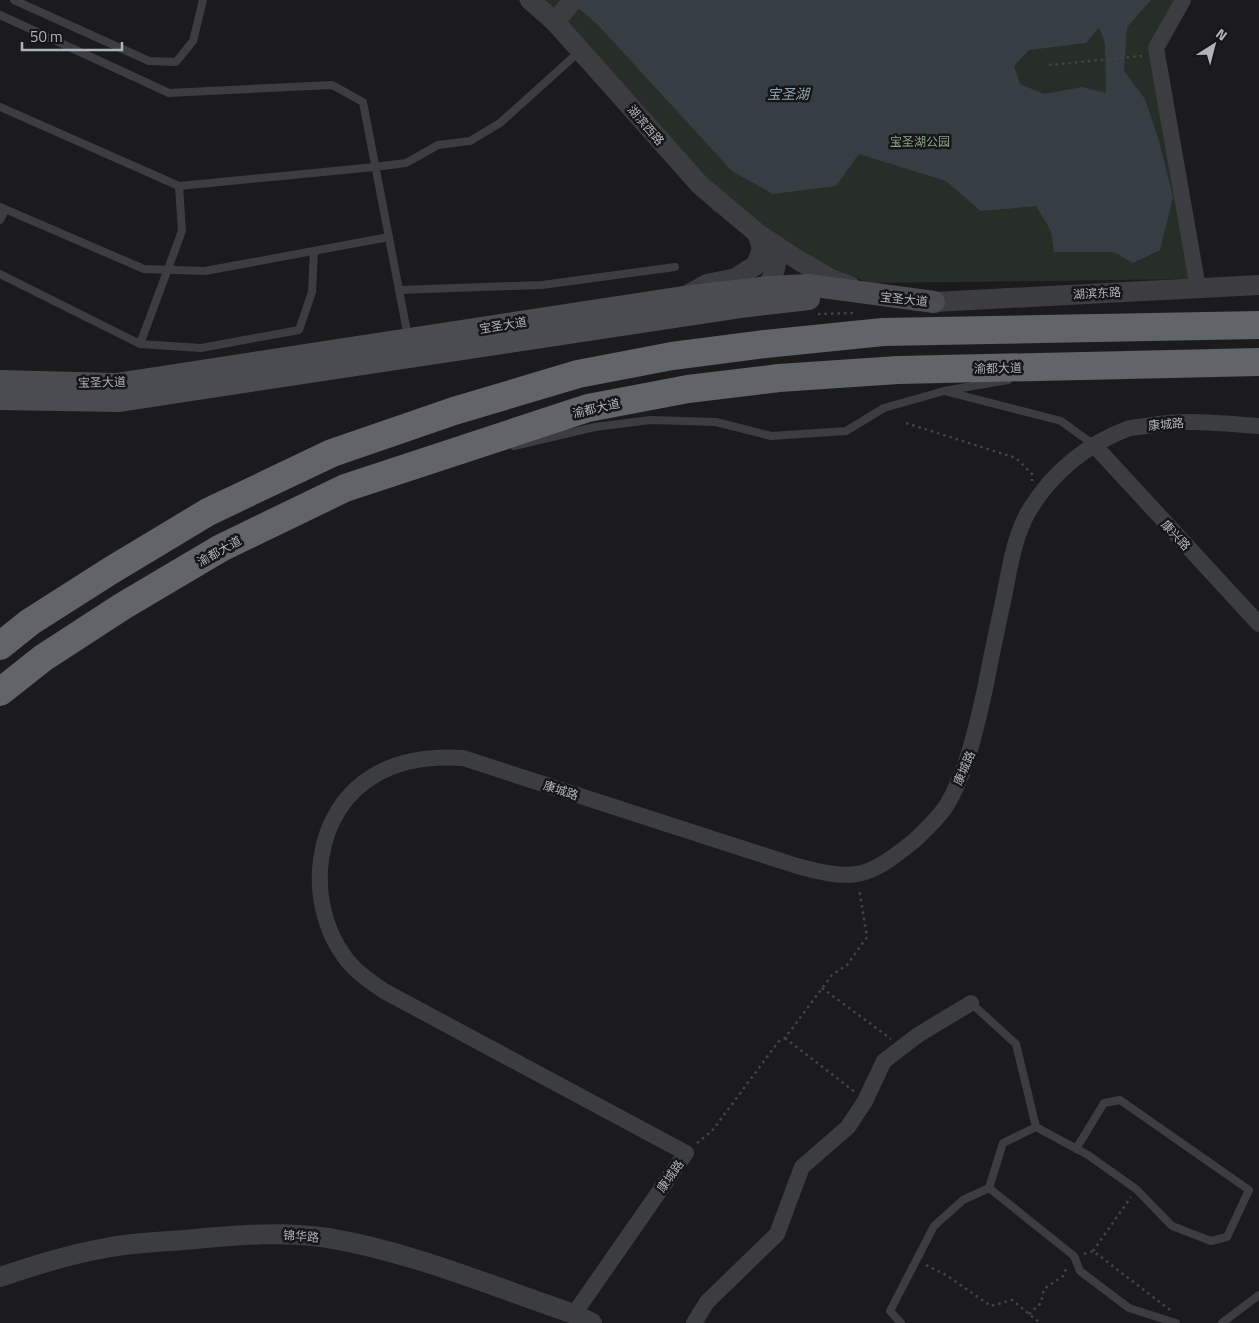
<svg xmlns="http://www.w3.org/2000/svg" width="1259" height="1323" viewBox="0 0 1259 1323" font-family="'Titillium Web','Noto Sans SC',sans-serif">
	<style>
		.green { fill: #272e28 }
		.water { fill: #363e44; fill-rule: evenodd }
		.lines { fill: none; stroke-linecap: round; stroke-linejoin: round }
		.path { stroke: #424448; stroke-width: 2.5; stroke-dasharray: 2.5 4; stroke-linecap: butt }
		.service { stroke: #3c3d41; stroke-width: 8 }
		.minor { stroke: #3c3d41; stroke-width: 16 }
		.tertiary { stroke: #3c3d41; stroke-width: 20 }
		.secondary { stroke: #4a4c51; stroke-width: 22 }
		.trunk { stroke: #616468; stroke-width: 28 }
		.labels { text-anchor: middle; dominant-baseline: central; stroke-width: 5; stroke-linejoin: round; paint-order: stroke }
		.street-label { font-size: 12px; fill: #afb3ba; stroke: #161618 }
		.park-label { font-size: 12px; fill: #89a389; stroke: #161618 }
		.water-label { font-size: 14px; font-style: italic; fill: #8ba2b0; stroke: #161618 }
	</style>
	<rect width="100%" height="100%" fill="#1b1b1d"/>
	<path class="green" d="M 517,0 L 1177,0 L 1151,46 L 1192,279 L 870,283 L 821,264 L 727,205 L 715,213 L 549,27 Z"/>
	<path class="water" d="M 569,0 L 1151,0 L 1127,27 L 1124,71 L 1145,99 L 1159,141 L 1173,197 L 1160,250 L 1133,263 L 1114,252 L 1054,252 L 1051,231 L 1036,206 L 981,211 L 946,181 L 859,154 L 836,186 L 773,194 L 732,171 L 598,25 ZM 1099,27 L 1105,43 L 1106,93 L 1082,87 L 1044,94 L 1020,84 L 1014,66 L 1029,50 L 1086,43 Z"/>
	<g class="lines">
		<g class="path">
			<path d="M 1049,65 L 1142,56"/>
			<path d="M 818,314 L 853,313"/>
			<path d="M 906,423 L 1016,458 L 1032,474 L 1032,481"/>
			<path d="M 822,988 L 891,1039"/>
			<path d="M 785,1038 L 855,1092"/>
			<path d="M 697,1143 L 712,1131 L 779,1041 L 785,1038 L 832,975 L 847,965 L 867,937 L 859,888"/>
			<path d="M 1093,1251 L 1131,1197"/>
			<path d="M 1084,1254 L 1093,1251 L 1170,1310"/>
			<path d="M 926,1265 L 946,1275 L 991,1306 L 1012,1300 L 1040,1323"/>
			<path d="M 1029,1314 L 1041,1303 L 1044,1289 L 1063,1276 L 1067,1267"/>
		</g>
		<g class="service">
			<path d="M 14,0 L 149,61 L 176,62 L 193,41 L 203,0"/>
			<path d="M 0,15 L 169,93 L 332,85 L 363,102 L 408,337"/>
			<path d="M 0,107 L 179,186 L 375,167 L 406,163 L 438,145 L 470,141 L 500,123 L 580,51"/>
			<path d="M 0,207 L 144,269 L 205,271 L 389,237"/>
			<path d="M 0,220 L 5,210"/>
			<path d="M 0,274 L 140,344 L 201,348 L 299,330 L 312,292 L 314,251"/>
			<path d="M 399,290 L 542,285 L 675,267"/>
			<path d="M 140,344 L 182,231 L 179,186"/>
			<path d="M 948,392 L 1061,421 L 1094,445"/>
			<path d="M 514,446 L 595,427 L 650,420 L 716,422 L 771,436 L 846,431 L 884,408 L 944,391 L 1008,380"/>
			<path d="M 971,1003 L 1016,1044 L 1036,1127 L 1088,1155 L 1136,1189 L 1172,1226 L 1211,1241 L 1227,1237 L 1249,1190 L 1120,1100 L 1104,1103 L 1076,1149"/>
			<path d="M 1036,1127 L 1003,1143 L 989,1188 L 1074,1256 L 1080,1271 L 1129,1308 L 1176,1323"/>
			<path d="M 901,1323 L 890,1311 L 934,1226 L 963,1200 L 989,1188"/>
			<path d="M 1222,1323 L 1259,1295"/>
		</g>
		<g class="minor">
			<path d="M 1183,0 L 1156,48 L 1198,288"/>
			<path d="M 1094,445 L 1259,624"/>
			<path d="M 574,1314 L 686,1153 L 384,991 C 370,981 354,971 344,956 C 304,901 313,810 375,775 C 402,759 432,756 463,758 L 797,866 C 816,871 837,877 857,874 C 877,871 899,853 915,840 C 926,829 940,817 948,803 C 968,768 976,728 985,689 C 991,657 998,625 1005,592 C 1010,565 1015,534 1030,509 C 1052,473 1087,444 1127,429 C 1133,427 1140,427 1146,426 C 1183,419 1221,423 1259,426"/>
			<path d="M 694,1323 L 707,1302 L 777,1234 L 802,1167 L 848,1127 L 865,1101 L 884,1061 L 918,1035 L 971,1003"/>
		</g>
		<g class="tertiary">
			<path d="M 530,0 L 555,22"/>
			<path d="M 573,0 L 555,22 L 700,185 L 757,233 L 798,260 L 831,279 L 850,286"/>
			<path d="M 691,293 L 707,284 L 736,278 L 756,265 L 762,249 L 757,233"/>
			<path d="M 756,297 C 768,290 778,269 776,255 C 776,251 774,247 772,243"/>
			<path d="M 934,302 L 1259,285"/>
			<path d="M 0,1277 C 35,1265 70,1254 106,1248 C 135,1242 166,1242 196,1239 C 240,1235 284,1231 328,1238 C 412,1252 494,1287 574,1314 L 592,1323"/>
		</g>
		<g class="secondary">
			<path d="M 0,381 L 116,384 L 683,297 L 769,287 L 808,285 L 934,302"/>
			<path d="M 0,399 L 118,401 L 740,307 L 809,299"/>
		</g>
		<g class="trunk">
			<path d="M 0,646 L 30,622 L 110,571 L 208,512 L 332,453 L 454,411 L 578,374 L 672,356 L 765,344 L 883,332 L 1259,325"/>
			<path d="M 0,692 L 43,658 L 123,606 L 221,548 L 345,488 L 588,408 L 688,389 L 779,378 L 898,370 L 1259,362"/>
		</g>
	</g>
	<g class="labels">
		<g class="street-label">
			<text transform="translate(646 125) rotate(49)">湖滨西路</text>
			<text transform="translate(1097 293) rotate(-3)">湖滨东路</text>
			<text transform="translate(904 299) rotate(6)">宝圣大道</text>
			<text transform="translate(503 325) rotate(-9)">宝圣大道</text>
			<text transform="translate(998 368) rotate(-1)">渝都大道</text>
			<text transform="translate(102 382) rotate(-1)">宝圣大道</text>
			<text transform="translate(596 408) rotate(-13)">渝都大道</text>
			<text transform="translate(1166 424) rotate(-5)">康城路</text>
			<text transform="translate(1176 535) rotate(47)">康兴路</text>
			<text transform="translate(219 551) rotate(-29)">渝都大道</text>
			<text transform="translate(964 768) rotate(-67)">康城路</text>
			<text transform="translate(561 790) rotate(18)">康城路</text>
			<text transform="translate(670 1176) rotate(-55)">康城路</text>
			<text transform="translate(301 1236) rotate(4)">锦华路</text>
		</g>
		<g class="park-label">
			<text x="920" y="141">宝圣湖公园</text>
		</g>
		<g class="water-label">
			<text x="788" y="93">宝圣湖</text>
		</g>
	</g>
	<g transform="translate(1214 45) rotate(36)" stroke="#161618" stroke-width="4" paint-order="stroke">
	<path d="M0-4L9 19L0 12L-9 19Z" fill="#afb3ba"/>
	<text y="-8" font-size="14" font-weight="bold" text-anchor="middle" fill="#afb3ba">N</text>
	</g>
	<path d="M22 42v8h100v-8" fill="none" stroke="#afb3ba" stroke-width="2.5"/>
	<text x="30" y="42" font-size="15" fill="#afb3ba" stroke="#161618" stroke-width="4" paint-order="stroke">50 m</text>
</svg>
